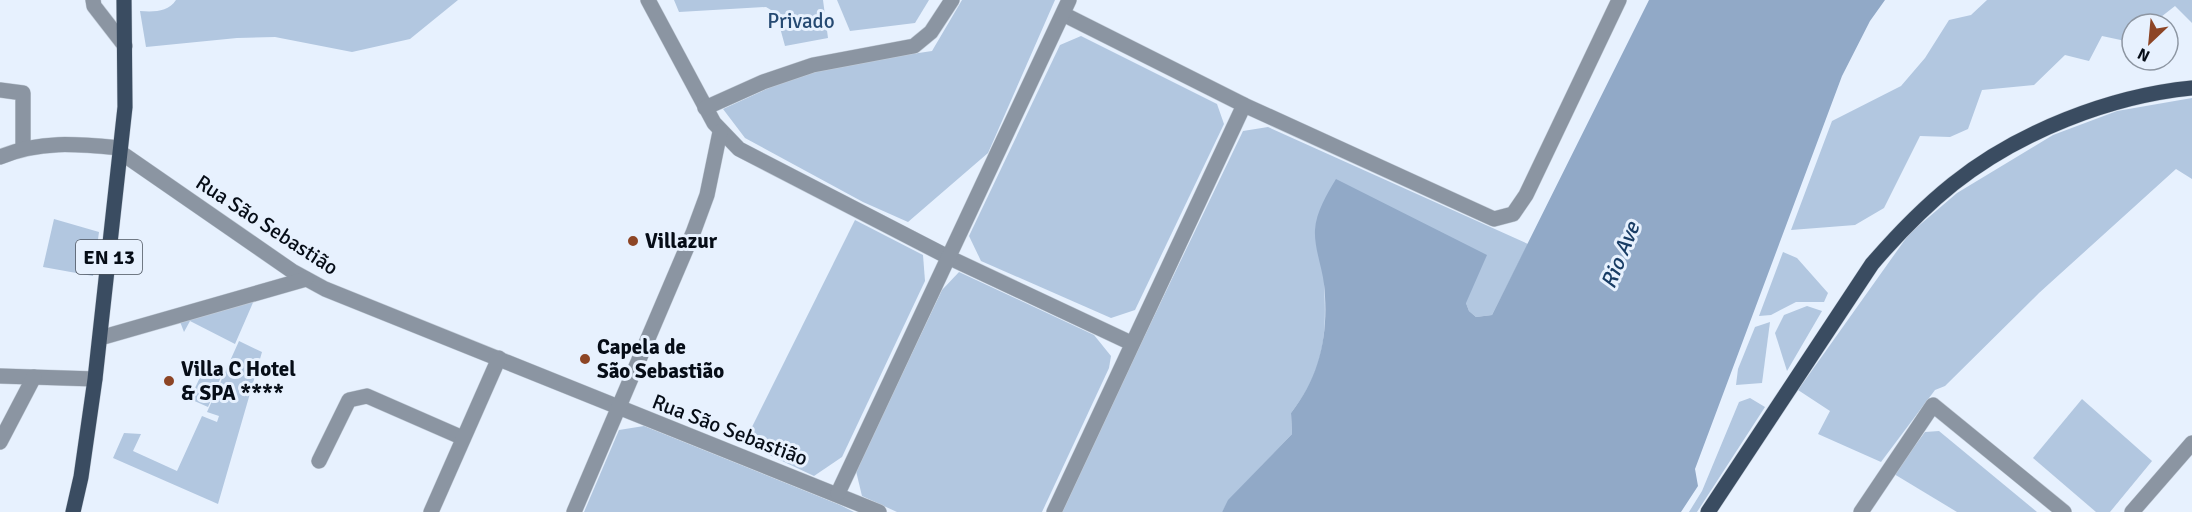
<svg xmlns="http://www.w3.org/2000/svg" width="2192" height="512" viewBox="0 0 2192 512" font-family="Signika,sans-serif">
	<style>
		.green { fill: #b2c7e0 }
		.water { fill: #91a9c7 }
		.lines { fill: none; stroke-linecap: round; stroke-linejoin: round }
		.minor-casing { stroke: #c3cdd9; stroke-width: 16 }
		.major-casing { stroke: #c3cdd9; stroke-width: 16 }
		.minor { stroke: #8b95a2; stroke-width: 15 }
		.major { stroke: #3a4c61; stroke-width: 15 }
		.poi-dot { fill: #8d4525; stroke: #e7f1fe; stroke-width: 2 }
		.labels { text-anchor: middle; dominant-baseline: central; stroke-width: 6; stroke-linejoin: round; paint-order: stroke }
		.shield { fill: #e7f1fe; stroke: #4a515c; stroke-width: 1.5 }
		.shield-label { font-size: 20px; font-weight: bold; fill: #060d17 }
		.park-label { font-size: 21px; fill: #264a72; stroke: #e7f1fe }
		.street-label { font-size: 21px; fill: #060d17; stroke: #e7f1fe }
		.poi-label { font-size: 21px; font-weight: bold; fill: #060d17; stroke: #e7f1fe; text-anchor: start }
		.water-label { font-size: 22px; font-style: italic; fill: #183c64; stroke: #e7f1fe }
	</style>
	<rect width="100%" height="100%" fill="#e7f1fe"/>
	<g class="green">
		<path d="M 176,0 L 458,0 L 410,39 L 352,52 L 275,37 L 237,38 L 146,47 L 140,11 C 154,12 168,12 176,0 Z"/>
		<path d="M 674,0 L 823,0 L 828,38 L 785,46 L 776,13 L 766,7 L 679,12 Z"/>
		<path d="M 837,0 L 929,0 L 915,23 L 850,31 Z"/>
		<path d="M 962,0 L 1055,0 L 988,153 L 908,222 L 863,202 L 745,138 L 723,109 L 786,80 L 845,64 L 932,51 Z"/>
		<path d="M 1987,0 L 2192,0 L 2192,23 L 2175,6 L 2152,24 L 2132,24 L 2130,42 L 2102,36 L 2089,61 L 2065,55 L 2034,85 L 1982,90 L 1968,129 L 1950,137 L 1920,136 L 1884,208 L 1855,225 L 1791,230 L 1832,121 L 1901,86 L 1925,58 L 1949,20 L 1971,15 Z"/>
		<path d="M 1081,36 L 1217,104 L 1224,124 L 1135,310 L 1111,318 L 981,261 L 969,236 L 1060,45 Z"/>
		<path d="M 2192,98 L 2192,179 L 2176,169 L 2039,293 L 1945,386 L 1935,390 L 1881,462 L 1818,434 L 1830,411 L 1798,390 L 1909,234 L 1957,193 L 2053,135 L 2117,111 Z"/>
		<path d="M 1268,127 L 1528,244 L 1492,315 L 1476,317 L 1469,311 L 1466,303 L 1324,285 C 1327,336 1324,371 1291,413 L 1292,434 L 1229,500 L 1222,512 L 1060,512 L 1243,131 Z"/>
		<path d="M 54,219 L 99,232 L 93,276 L 43,267 Z"/>
		<path d="M 855,220 L 923,255 L 925,281 L 842,457 L 814,476 L 744,443 Z"/>
		<path d="M 1783,252 L 1797,258 L 1828,293 L 1824,302 L 1796,302 L 1771,315 L 1759,316 Z"/>
		<path d="M 959,272 L 1094,335 L 1111,356 L 1109,368 L 1042,512 L 897,512 L 862,496 L 856,471 L 942,290 Z"/>
		<path d="M 255,298 L 235,344 L 190,321 L 184,332 L 179,319 Z"/>
		<path d="M 1807,306 L 1822,311 L 1787,371 L 1775,333 L 1784,315 Z"/>
		<path d="M 1770,322 L 1762,383 L 1736,385 L 1738,369 L 1755,327 Z"/>
		<path d="M 239,341 L 262,352 L 218,504 L 113,458 L 124,433 L 141,434 L 133,451 L 177,471 L 202,416 L 217,422 L 219,416 L 207,412 Z"/>
		<path d="M 207,362 L 224,370 L 208,407 L 190,399 Z"/>
		<path d="M 1750,398 L 1765,407 L 1697,512 L 1689,512 L 1702,491 L 1739,402 Z"/>
		<path d="M 2082,399 L 2152,461 L 2110,512 L 2096,512 L 2033,458 Z"/>
		<path d="M 644,426 L 840,505 L 854,512 L 584,512 L 619,430 Z"/>
		<path d="M 1939,431 L 2037,512 L 1957,512 L 1894,474 L 1925,432 Z"/>
	</g>
	<path class="water" d="M 1649,0 L 1885,0 L 1870,21 L 1842,76 L 1695,469 L 1698,486 L 1681,512 L 1222,512 L 1228,500 L 1292,434 L 1291,413 C 1321,375 1329,332 1324,284 C 1322,267 1314,247 1315,230 C 1316,212 1327,194 1336,179 L 1487,255 L 1466,303 L 1469,311 L 1476,317 L 1492,315 Z"/>
	<g class="lines">
		<defs>
			<g id="minor">
				<path d="M 93,0 L 94,6 L 125,46"/>
				<path d="M 648,0 L 714,123 L 739,149 L 950,258 L 1131,343"/>
				<path d="M 1063,14 L 1244,105 L 1494,219 L 1513,214 L 1526,195 L 1619,0"/>
				<path d="M 0,90 L 23,93 L 23,147"/>
				<path d="M 705,108 L 763,82 L 813,65 L 914,46 L 931,32 L 952,0"/>
				<path d="M 120,152 L 292,271 L 325,289 L 879,512"/>
				<path d="M 0,157 C 40,140 78,144 120,148"/>
				<path d="M 100,338 L 306,279"/>
				<path d="M 0,376 L 95,379"/>
				<path d="M 0,442 L 34,377"/>
				<path d="M 319,461 L 349,400 L 367,396 L 463,438"/>
				<path d="M 838,493 L 1069,0"/>
				<path d="M 431,512 L 499,358"/>
				<path d="M 574,512 L 693,233 L 707,195 L 720,132"/>
				<path d="M 1054,512 L 1244,105"/>
				<path d="M 1861,512 L 1933,405 L 2064,512"/>
				<path d="M 2132,512 L 2192,443"/>
			</g>
			<g id="major">
				<path d="M 73,512 L 81,477 L 95,379 L 125,107 L 124,0"/>
				<path d="M 1708,512 L 1872,264 C 1897,235 1923,208 1953,184 C 2018,132 2110,96 2192,88"/>
			</g>
		</defs>
		<use href="#minor" class="minor-casing"/>
		<use href="#major" class="major-casing"/>
		<use href="#minor" class="minor"/>
		<use href="#major" class="major"/>
	</g>
	<g class="poi-dot">
		<circle cx="633" cy="241" r="6"/>
		<circle cx="585" cy="359" r="6"/>
		<circle cx="169" cy="381" r="6"/>
	</g>
	<g class="labels">
		<rect class="shield" x="76" y="240" width="66" height="34" rx="4.5"/>
		<g class="shield-label">
			<text x="109" y="257">EN 13</text>
		</g>
		<g class="park-label">
			<text x="801" y="21">Privado</text>
		</g>
		<g class="street-label">
			<text transform="translate(267 225) rotate(33)">Rua São Sebastião</text>
			<text transform="translate(730 430) rotate(21)">Rua São Sebastião</text>
		</g>
		<g class="poi-label">
			<text x="645" y="241">Villazur</text>
			<text x="597" y="347">Capela de<tspan x="597" dy="24">São Sebastião</tspan></text>
			<text x="181" y="369">Villa C Hotel<tspan x="181" dy="24">&amp; SPA ****</tspan></text>
		</g>
		<g class="water-label">
			<text transform="translate(1620 255) rotate(-68)">Rio Ave</text>
		</g>
	</g>
	<g transform="translate(2150 42) rotate(206)"><circle r="28" fill="#e7f1fe" stroke="#8d96a2" stroke-width="1.5"/>
	<path d="M0-4.5L10 22L0 15L-10 22Z" fill="#8d4525"/>
	<text y="-9" font-size="16" font-weight="bold" text-anchor="middle" fill="#060d17">N</text>
	</g>
</svg>
